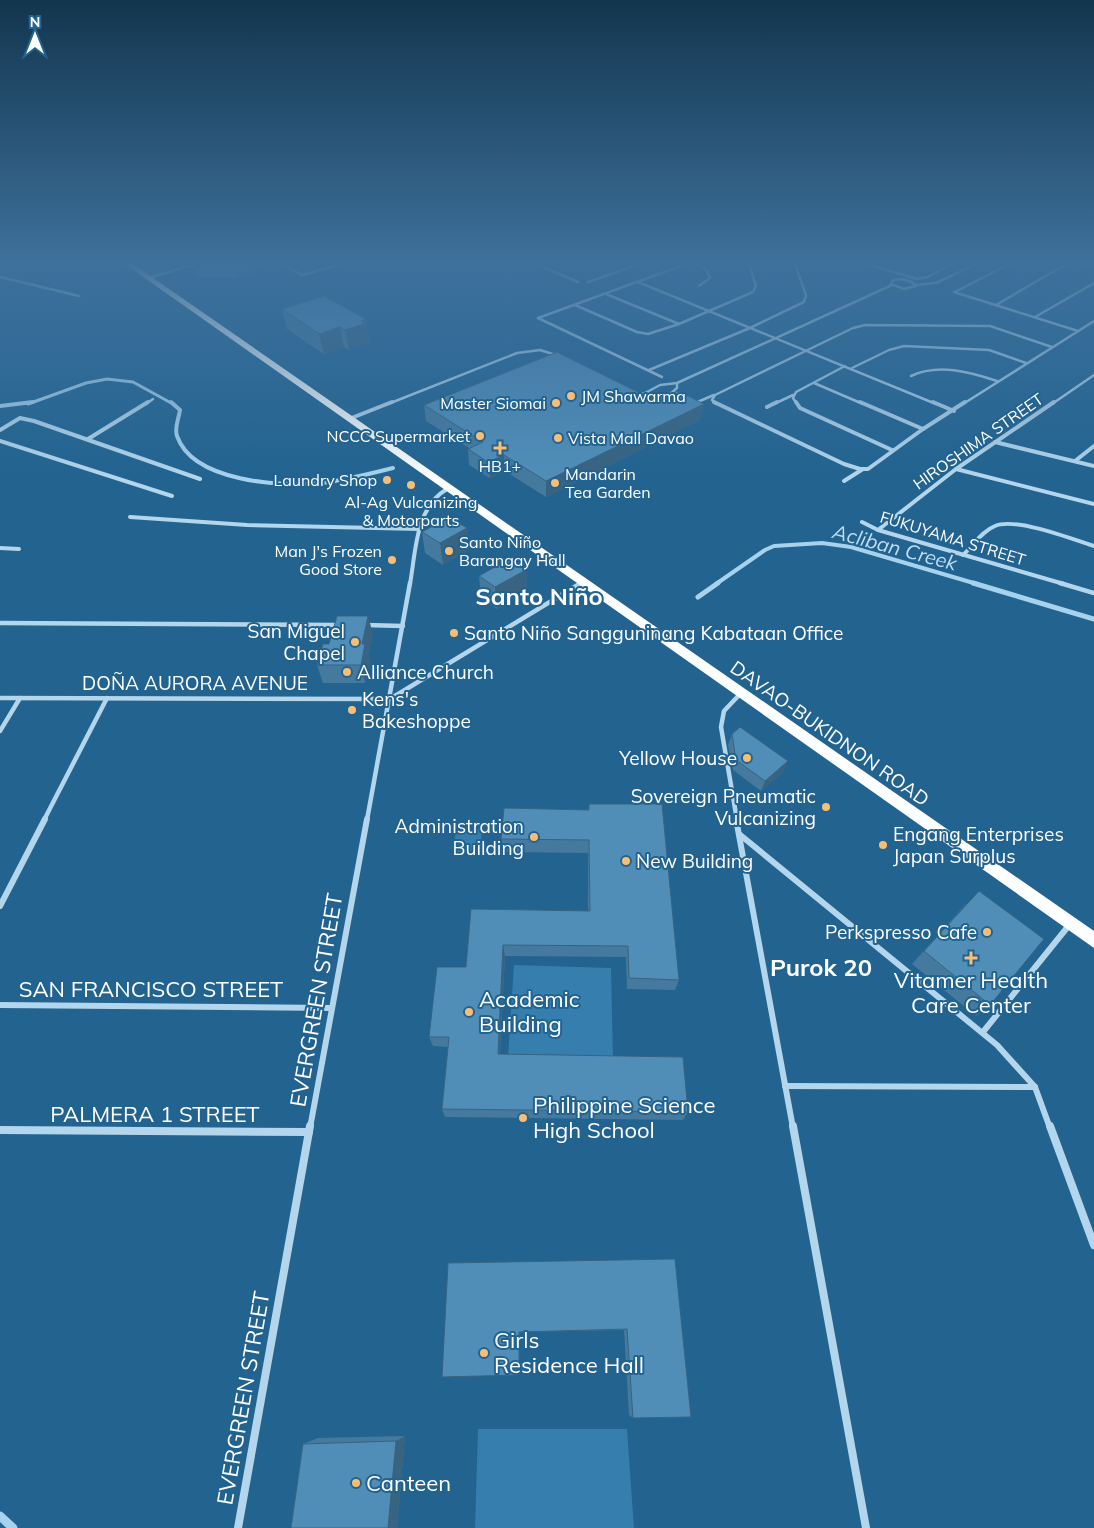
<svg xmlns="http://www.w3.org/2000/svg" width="1094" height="1528" viewBox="0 0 1094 1528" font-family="Mulish,sans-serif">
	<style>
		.green { fill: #367ead }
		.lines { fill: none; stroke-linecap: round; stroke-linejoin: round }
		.stream-far3 { stroke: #a7d2ed; stroke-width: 3 }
		.stream-far2 { stroke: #a7d2ed; stroke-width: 4 }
		.stream-far1 { stroke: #a7d2ed; stroke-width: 5 }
		.stream { stroke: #a7d2ed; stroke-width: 9 }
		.minor-far4 { stroke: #b3d6ec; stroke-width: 2.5 }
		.minor-far3 { stroke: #b3d6ec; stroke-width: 4 }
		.minor-far2 { stroke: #b3d6ec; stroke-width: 4.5 }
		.minor-far1 { stroke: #b3d6ec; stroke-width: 6 }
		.minor { stroke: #b3d6ec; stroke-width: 8 }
		.trunk { fill: #fcfeff; fill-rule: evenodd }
		.wall { fill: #457a9e }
		.shaded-wall { fill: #386381 }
		.building { fill: #508eb8; stroke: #386381 }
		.poi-dot { fill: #f8be75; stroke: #226390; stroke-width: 2 }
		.labels { text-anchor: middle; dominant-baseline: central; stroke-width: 4; stroke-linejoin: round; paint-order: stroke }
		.far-poi-label { font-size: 16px; fill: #fff; stroke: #226390; text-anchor: start }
		.far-street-label { font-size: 16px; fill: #fff; stroke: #226390 }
		.poi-label { font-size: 19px; fill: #fff; stroke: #226390; text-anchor: end }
		.street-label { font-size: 19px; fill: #fff; stroke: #226390 }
		.water-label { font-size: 20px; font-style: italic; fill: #bfdff3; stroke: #226390 }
		.near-poi-label { font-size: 22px; fill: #fff; stroke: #226390; text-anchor: start }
		.near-street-label { font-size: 22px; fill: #fff; stroke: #226390 }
		.district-label { font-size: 24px; font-weight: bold; fill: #fff; stroke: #226390 }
		.near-neighbourhood-label { font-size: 24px; font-weight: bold; fill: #fff; stroke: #226390 }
	</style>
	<rect width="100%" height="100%" fill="#226390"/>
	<g class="green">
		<path d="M 456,828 L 482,829 L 480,853 L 453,853 Z"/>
		<path d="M 514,965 L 611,968 L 613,1060 L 508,1057 Z"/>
		<path d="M 478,1429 L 627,1429 L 634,1528 L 475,1528 Z"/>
	</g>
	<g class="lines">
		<path class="stream-far3" d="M 28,404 L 86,383 L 107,379 L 133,382 L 173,404"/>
		<g class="stream-far2">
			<path d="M 171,402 L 180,410 C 179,418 174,428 177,436 C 193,482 281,487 322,483 C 346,480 369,474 393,468"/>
			<path d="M 0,406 L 33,402"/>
			<path d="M 716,584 L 765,550 L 774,546 L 822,543 L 851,547 L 977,584"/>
		</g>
		<g class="stream-far1">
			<path d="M 973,583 L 1094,619"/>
			<path d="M 698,597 L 718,583"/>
		</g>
		<path class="stream" d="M 0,1516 L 13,1528"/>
		<g class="minor-far4">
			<path d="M 284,264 L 302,275 L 341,264"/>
			<path d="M 537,264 L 578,282"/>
			<path d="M 698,264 L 706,269 L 710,278 L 699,286"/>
			<path d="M 868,264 L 917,279 L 928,277 L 951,264"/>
			<path d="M 1079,264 L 1094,266"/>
			<path d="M 0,277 L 79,296"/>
			<path d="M 148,278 L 196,264"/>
			<path d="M 902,279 L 912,282 L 916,286 L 904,289 L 891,284 L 893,280 Z"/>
			<path d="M 588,282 L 640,264"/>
			<path d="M 638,282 L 936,404"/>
			<path d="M 916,285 L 936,283 L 976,264"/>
			<path d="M 954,292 L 1078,331"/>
			<path d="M 955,292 L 1009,264"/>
			<path d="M 606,294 L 679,324"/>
			<path d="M 575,305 L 637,332 L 648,334 L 679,324 L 753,292 L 756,286 L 749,264"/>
			<path d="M 996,305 L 1066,264"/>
			<path d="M 1035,317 L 1094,283"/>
			<path d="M 538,318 L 686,264"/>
			<path d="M 538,318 L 662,377"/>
			<path d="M 852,368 L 889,350 L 904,346 L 989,350 L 1026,363"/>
			<path d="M 649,370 L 750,328 L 804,302 L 806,295 L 795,264"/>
			<path d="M 911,376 C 938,363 970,372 997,381"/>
			<path d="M 814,383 L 863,404"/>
			<path d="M 645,393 L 660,385 L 677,383 L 892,285"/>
			<path d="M 648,393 L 655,397 L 652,401 L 643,402 L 636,398 L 639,394 Z"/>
			<path d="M 655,398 L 668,396 L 677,388 L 677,383"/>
			<path d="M 695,403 L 714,395"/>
			<path d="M 146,404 L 153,399"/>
			<path d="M 388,404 L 517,353 L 540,350 L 559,356"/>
			<path d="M 716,404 L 712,400 L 715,395 L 853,328 L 865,325 L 990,326 L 1052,347"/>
			<path d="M 774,404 L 793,395"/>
			<path d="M 797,404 L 793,398 L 796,392 L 845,366"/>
			<path d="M 963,404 L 1094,321"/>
			<path d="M 1052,404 L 1094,375"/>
		</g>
		<g class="minor-far3">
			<path d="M 714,402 L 844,464 L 860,469 L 868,469 L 923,429 L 965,402"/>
			<path d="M 796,402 L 800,408 L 892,450"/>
			<path d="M 860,402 L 923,429"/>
			<path d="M 933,402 L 954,411"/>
			<path d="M 767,407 L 777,402"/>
			<path d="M 349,419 L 392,402"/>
			<path d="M 0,430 L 20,418 L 34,421 L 200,479"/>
			<path d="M 88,439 L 148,402"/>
			<path d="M 0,441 L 172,496"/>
			<path d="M 995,442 L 1094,466"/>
			<path d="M 1075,461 L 1094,446"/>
			<path d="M 956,469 L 1094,504"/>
			<path d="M 844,481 L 863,469"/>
			<path d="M 130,517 L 247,525 L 420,529"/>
			<path d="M 862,522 L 878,530 L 1064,584"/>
			<path d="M 878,530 L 956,469 L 1054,402"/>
			<path d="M 0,548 L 19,549"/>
			<path d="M 963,555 C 973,546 982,531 995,526 C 1015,517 1072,539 1094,546"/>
			<path d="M 410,584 C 416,551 415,508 447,489"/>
			<path d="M 579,584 L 583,582"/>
		</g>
		<g class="minor-far2">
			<path d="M 1060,583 L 1094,593"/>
			<path d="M 0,623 L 339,625"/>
			<path d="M 365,625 L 403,626"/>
			<path d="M 0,698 L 390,699 L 581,583"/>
			<path d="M 0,731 L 20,698"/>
			<path d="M 44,820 L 107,698"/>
			<path d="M 367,820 L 410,583"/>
			<path d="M 737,820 L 721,727 L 724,711 L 741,693"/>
		</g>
		<g class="minor-far1">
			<path d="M 736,819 L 793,1128"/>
			<path d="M 739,834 L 997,1045 L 1035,1087 L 1050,1128"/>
			<path d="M 0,906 L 45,819"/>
			<path d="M 0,1005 L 331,1008"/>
			<path d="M 983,1032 L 1070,924"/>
			<path d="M 785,1086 L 1035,1087"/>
			<path d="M 310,1128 L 367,819"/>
		</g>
		<g class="minor">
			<path d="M 793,1126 L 866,1528"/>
			<path d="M 1050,1126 L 1094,1245"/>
			<path d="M 0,1130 L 309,1132"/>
			<path d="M 238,1528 L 310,1126"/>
		</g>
		<path class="trunk" d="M 125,264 L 133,264 L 1094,931 L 1094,948 Z"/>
	</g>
	<g class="wall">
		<path d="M 204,264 L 264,264 L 247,275 L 237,278 L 196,278 L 195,273 Z"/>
		<path d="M 282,309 L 366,319 L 370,343 L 349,350 L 344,347 L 324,354 L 287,329 Z"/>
		<path d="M 656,401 L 701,419 L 546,497 L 505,471 L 490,478 L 469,465 L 468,449 L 469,448 L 426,421 L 424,405 Z"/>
		<path d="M 467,528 L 469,550 L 443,565 L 425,553 L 422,532 Z"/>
		<path d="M 526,570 L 527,592 L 497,609 L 481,598 L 479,576 Z"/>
		<path d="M 373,634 L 368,655 L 370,662 L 365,683 L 323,683 L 317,665 L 329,644 Z"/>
		<path d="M 732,734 L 783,772 L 761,791 L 733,770 L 728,745 Z"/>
		<path d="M 589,804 L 679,980 L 675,990 L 627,989 L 626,957 L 505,956 L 500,1054 L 688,1112 L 683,1120 L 445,1117 L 442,1109 L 448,1047 L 433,1046 L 429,1037 L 466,967 L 471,909 L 588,911 L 588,853 L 502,852 L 501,839 L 588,810 Z"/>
		<path d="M 966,904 L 990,1005 L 976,1016 L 912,964 Z"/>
		<path d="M 675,1259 L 633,1418 L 629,1415 L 624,1330 L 520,1332 L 520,1373 L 519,1375 L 448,1263 Z"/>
		<path d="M 405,1436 L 397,1528 L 291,1528 L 303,1444 L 318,1438 Z"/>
	</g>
	<g class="shaded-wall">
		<path d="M 255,264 L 264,264 L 247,275 L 237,278 L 236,273 Z"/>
		<path d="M 366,319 L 370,343 L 349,350 L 345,330 L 361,321 Z"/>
		<path d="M 340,327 L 344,347 L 324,354 L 319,334 Z"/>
		<path d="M 704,404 L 701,419 L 546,497 L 546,481 Z"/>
		<path d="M 504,455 L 505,471 L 490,478 L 488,462 Z"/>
		<path d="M 467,528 L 469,550 L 443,565 L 440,543 Z"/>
		<path d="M 526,570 L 527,592 L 497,609 L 495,587 Z"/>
		<path d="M 368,616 L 373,634 L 368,655 L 370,662 L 365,683 L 361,665 L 362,644 Z"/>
		<path d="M 788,761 L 783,772 L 761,791 L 765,781 Z"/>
		<path d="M 503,945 L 505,956 L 499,1063 L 498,1054 Z"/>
		<path d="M 519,1332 L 520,1332 L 520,1373 L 519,1375 Z"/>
		<path d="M 405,1436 L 397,1528 L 388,1528 L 396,1441 Z"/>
	</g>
	<g class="building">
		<path d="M 204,264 L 255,264 L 246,270 L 236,273 L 195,273 Z"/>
		<path d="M 324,296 L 366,319 L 361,321 L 366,323 L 345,330 L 340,327 L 319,334 L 282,309 Z"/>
		<path d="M 557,352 L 656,401 L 678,391 L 704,404 L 546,481 L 504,455 L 488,462 L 468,449 L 483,442 L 424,405 Z"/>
		<path d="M 449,517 L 467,528 L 440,543 L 422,532 Z"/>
		<path d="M 509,559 L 526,570 L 495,587 L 479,576 Z"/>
		<path d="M 337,616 L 368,616 L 362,644 L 365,644 L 361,665 L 317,665 L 323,644 L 329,644 Z"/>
		<path d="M 740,727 L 788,761 L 765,781 L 736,760 L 732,734 Z"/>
		<path d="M 589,804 L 662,804 L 679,980 L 629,978 L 628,946 L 503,945 L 498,1054 L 683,1057 L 688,1112 L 442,1109 L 449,1037 L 429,1037 L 437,967 L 466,967 L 471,909 L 590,911 L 589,840 L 501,839 L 504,808 L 589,810 Z"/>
		<path d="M 979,891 L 1044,939 L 990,1005 L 924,951 Z"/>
		<path d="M 675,1259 L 691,1417 L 633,1418 L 627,1329 L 519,1332 L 519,1375 L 442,1377 L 448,1263 Z"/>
		<path d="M 396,1441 L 388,1528 L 291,1528 L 303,1444 Z"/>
	</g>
	<linearGradient id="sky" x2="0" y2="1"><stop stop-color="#13364f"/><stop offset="0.55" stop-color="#3e719c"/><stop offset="1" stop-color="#3e719c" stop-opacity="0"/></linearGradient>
	<rect width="1094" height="478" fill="url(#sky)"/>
	<g class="poi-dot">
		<circle cx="571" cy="396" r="5"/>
		<circle cx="556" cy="403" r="5"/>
		<circle cx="480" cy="436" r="5"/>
		<circle cx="558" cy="438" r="5"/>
		<path d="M497.5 440.5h5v5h5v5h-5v5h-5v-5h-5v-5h5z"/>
		<circle cx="387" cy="480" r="5"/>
		<circle cx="555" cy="483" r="5"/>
		<circle cx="411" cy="485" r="5"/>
		<circle cx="449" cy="551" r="5"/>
		<circle cx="392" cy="560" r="5"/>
		<circle cx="454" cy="633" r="5"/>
		<circle cx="355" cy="642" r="5"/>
		<circle cx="347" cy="672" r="5"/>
		<circle cx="352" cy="710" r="5"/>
		<circle cx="747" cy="758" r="5"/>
		<circle cx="826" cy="807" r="5"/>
		<circle cx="534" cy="837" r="5"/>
		<circle cx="883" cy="845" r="5"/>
		<circle cx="626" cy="861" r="5"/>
		<circle cx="987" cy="932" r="5"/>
		<path d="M968.5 950.5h5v5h5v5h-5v5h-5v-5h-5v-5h5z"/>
		<circle cx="469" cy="1012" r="5"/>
		<circle cx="523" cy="1118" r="5"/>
		<circle cx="484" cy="1353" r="5"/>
		<circle cx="356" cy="1483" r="5"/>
	</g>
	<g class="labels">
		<g class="far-poi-label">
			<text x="581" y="396">JM Shawarma</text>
			<text x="546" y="403" text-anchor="end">Master Siomai</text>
			<text x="470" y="436" text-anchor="end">NCCC Supermarket</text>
			<text x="568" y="438">Vista Mall Davao</text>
			<text x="500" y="466" text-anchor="middle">HB1+</text>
			<text x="565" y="474">Mandarin<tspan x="565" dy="18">Tea Garden</tspan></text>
			<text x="377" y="480" text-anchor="end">Laundry Shop</text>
			<text x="411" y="502" text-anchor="middle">Al-Ag Vulcanizing<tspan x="411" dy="18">&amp; Motorparts</tspan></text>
			<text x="459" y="542">Santo Niño<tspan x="459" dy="18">Barangay Hall</tspan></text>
			<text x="382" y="551" text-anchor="end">Man J's Frozen<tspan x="382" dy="18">Good Store</tspan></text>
		</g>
		<g class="far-street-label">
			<text transform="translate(978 441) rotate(-35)">HIROSHIMA STREET</text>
			<text transform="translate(953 538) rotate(17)">FUKUYAMA STREET</text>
		</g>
		<g class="poi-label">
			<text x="345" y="631">San Miguel<tspan x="345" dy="22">Chapel</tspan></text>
			<text x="464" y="633" text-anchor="start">Santo Niño Sangguninang Kabataan Office</text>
			<text x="357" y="672" text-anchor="start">Alliance Church</text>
			<text x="362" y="699" text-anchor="start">Kens's<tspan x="362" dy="22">Bakeshoppe</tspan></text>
			<text x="737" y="758">Yellow House</text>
			<text x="816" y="796">Sovereign Pneumatic<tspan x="816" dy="22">Vulcanizing</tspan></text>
			<text x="524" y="826">Administration<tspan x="524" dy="22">Building</tspan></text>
			<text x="893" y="834" text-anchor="start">Engang Enterprises<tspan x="893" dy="22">Japan Surplus</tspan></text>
			<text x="636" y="861" text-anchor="start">New Building</text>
			<text x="977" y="932">Perkspresso Cafe</text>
		</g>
		<g class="street-label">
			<text x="195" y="683">DOÑA AURORA AVENUE</text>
			<text transform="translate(830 733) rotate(35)">DAVAO-BUKIDNON ROAD</text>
		</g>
		<g class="water-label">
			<text transform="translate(895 547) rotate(15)">Acliban Creek</text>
		</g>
		<g class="near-poi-label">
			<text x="971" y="980" text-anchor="middle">Vitamer Health<tspan x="971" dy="25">Care Center</tspan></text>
			<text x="479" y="999">Academic<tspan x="479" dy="25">Building</tspan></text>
			<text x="533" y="1105">Philippine Science<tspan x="533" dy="25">High School</tspan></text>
			<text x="494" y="1340">Girls<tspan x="494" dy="25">Residence Hall</tspan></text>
			<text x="366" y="1483">Canteen</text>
		</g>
		<g class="near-street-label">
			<text x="151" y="989">SAN FRANCISCO STREET</text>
			<text transform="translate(316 1000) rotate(-80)">EVERGREEN STREET</text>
			<text x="155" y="1114">PALMERA 1 STREET</text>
			<text transform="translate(243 1398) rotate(-80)">EVERGREEN STREET</text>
		</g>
		<g class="district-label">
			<text x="539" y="596">Santo Niño</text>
		</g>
		<g class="near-neighbourhood-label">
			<text x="821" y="967">Purok 20</text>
		</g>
	</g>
	<g transform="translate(35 35)" stroke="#226390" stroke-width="4" paint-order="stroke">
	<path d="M0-4L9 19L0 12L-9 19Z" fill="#ffffff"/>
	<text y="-8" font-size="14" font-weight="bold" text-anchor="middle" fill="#ffffff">N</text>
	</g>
</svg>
